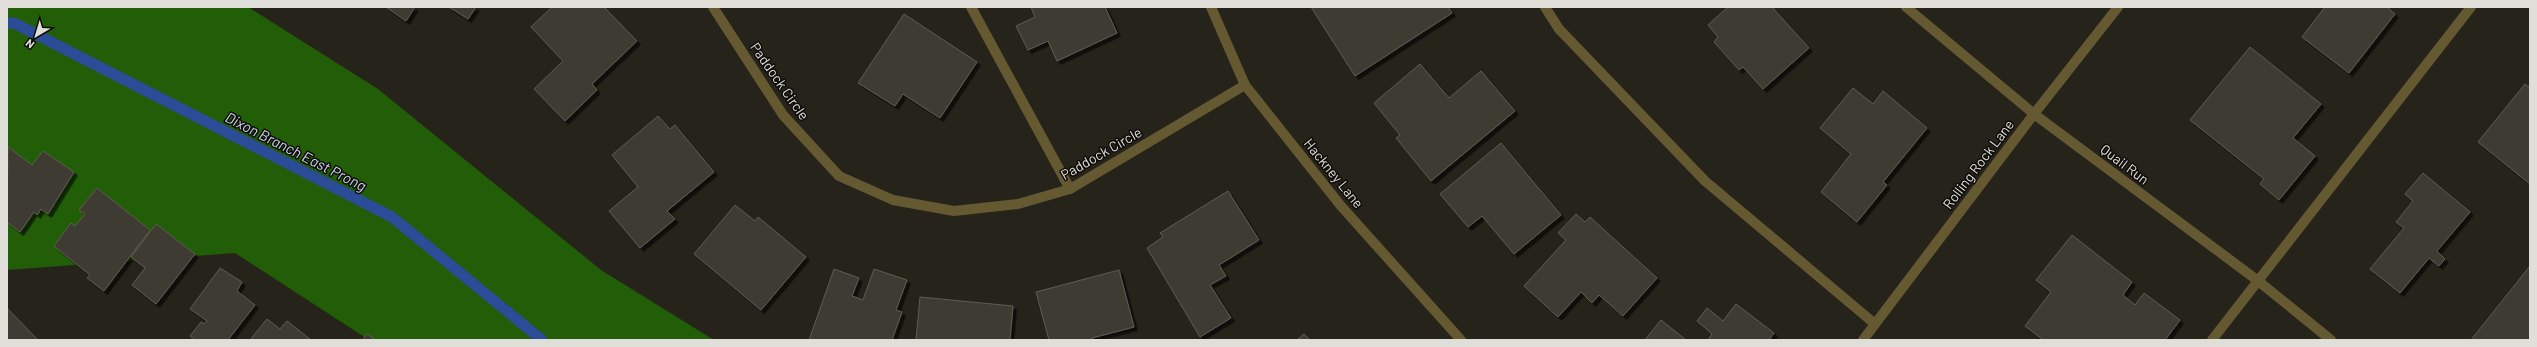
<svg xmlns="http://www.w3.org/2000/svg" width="2537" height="347" viewBox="0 0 2537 347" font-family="Barlow,sans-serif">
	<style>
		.forest { fill: #225d07 }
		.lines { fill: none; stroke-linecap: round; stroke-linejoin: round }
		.stream { stroke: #2b4c96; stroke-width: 11 }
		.building { fill: #3e3a32; stroke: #605c53; filter: url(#shadow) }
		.service { stroke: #655932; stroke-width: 10 }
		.minor { stroke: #655932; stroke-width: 10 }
		.tertiary { stroke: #655932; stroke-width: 10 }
		.labels { text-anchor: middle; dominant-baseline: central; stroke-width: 3; stroke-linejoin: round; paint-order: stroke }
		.street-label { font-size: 14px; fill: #e0ded9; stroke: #0e0c09 }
		.water-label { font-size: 15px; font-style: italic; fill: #cbd6eb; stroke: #0e0c09 }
	</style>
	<defs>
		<filter id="shadow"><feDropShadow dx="3.5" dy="3.5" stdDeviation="0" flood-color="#0009"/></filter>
	</defs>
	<rect width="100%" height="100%" fill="#26231b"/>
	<path class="forest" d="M 7,7 L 248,7 L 378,89 L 601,270 L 714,340 L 369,340 L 235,253 L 7,270 Z"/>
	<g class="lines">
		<path class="stream" d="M 7,23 L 14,23 L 392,217 L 542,340"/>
	</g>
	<g class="building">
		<path d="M 386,7 L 415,7 L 406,21 Z"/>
		<path d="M 449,7 L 476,7 L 468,19 Z"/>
		<path d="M 552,7 L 604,7 L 637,41 L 592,84 L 597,90 L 565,121 L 534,89 L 563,61 L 531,27 Z"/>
		<path d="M 1031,7 L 1105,7 L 1117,33 L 1057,61 L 1048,41 L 1028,50 L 1016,26 L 1035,17 Z"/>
		<path d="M 1311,7 L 1448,7 L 1452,13 L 1355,76 Z"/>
		<path d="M 1728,7 L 1772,7 L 1809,48 L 1763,89 L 1743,67 L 1739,70 L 1714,42 L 1718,37 L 1708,25 Z"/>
		<path d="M 2325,7 L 2387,7 L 2395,14 L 2349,73 L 2302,37 Z"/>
		<path d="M 904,14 L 977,62 L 940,118 L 903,94 L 895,106 L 858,83 Z"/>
		<path d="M 2250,47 L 2321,104 L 2293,138 L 2315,156 L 2279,200 L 2260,184 L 2264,179 L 2190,120 Z"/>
		<path d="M 1420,64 L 1449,98 L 1481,71 L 1515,111 L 1431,181 L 1396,138 L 1400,135 L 1374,103 Z"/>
		<path d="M 2525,84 L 2530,88 L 2530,184 L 2478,142 Z"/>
		<path d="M 1853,88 L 1873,104 L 1883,91 L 1927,128 L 1883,182 L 1887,185 L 1857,222 L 1821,192 L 1851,154 L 1820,128 Z"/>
		<path d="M 658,116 L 670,129 L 675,125 L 714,172 L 667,211 L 675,219 L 640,248 L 609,211 L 638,187 L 612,155 Z"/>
		<path d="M 1501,143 L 1561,215 L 1514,254 L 1482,216 L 1468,227 L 1440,194 Z"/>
		<path d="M 8,147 L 32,165 L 43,151 L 74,172 L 48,214 L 41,209 L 37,215 L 34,212 L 20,232 L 7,222 Z"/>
		<path d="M 2423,173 L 2470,212 L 2437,251 L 2445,259 L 2439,266 L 2429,258 L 2400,293 L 2370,269 L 2404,228 L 2396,222 L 2413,201 L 2405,194 Z"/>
		<path d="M 97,188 L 150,230 L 104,291 L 87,278 L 90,275 L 54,246 L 71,223 L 75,226 L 85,214 L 79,210 Z"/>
		<path d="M 1228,191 L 1259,240 L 1219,265 L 1226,276 L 1210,285 L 1231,318 L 1200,337 L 1147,248 L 1163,237 L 1160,233 Z"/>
		<path d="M 735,205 L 755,221 L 758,217 L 806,257 L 761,310 L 694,254 Z"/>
		<path d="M 1576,214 L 1585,222 L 1590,217 L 1657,278 L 1623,316 L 1599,295 L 1592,303 L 1581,292 L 1558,317 L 1524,286 L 1566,240 L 1558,233 Z"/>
		<path d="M 156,224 L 195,254 L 156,304 L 132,285 L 145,268 L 131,257 Z"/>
		<path d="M 2072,235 L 2132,282 L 2123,295 L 2135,305 L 2144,293 L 2180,320 L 2165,340 L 2043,340 L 2025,326 L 2051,292 L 2036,280 Z"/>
		<path d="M 2530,266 L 2530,340 L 2471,340 Z"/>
		<path d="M 220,268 L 242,282 L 237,291 L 255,305 L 228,340 L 195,340 L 190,336 L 201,322 L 204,324 L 207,321 L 190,309 Z"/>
		<path d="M 834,269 L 859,278 L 852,296 L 863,300 L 874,269 L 907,280 L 896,310 L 902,312 L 892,340 L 809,340 Z"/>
		<path d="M 1119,270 L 1134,327 L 1092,338 L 1093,340 L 1049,340 L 1036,292 Z"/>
		<path d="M 920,297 L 1013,306 L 1010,340 L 916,340 Z"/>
		<path d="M 1736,304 L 1774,333 L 1769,340 L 1708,340 L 1712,334 L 1697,321 L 1707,308 L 1723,321 Z"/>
		<path d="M 7,308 L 38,340 L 7,340 Z"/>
		<path d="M 267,319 L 280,329 L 287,321 L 311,340 L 250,340 Z"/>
		<path d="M 1661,320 L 1686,340 L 1645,340 Z"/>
		<path d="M 367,334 L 376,340 L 362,340 Z"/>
		<path d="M 1304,334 L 1310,340 L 1297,340 Z"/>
	</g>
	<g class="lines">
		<g class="service">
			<path d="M 971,7 L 1070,189"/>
			<path d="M 1545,7 L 1559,29 L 1705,181 L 1875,324"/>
			<path d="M 2212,340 L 2471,7"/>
		</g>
		<g class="minor">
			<path d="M 713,7 L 783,115 L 839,176 L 893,200 L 954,211 L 1018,204 L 1070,189 L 1245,85"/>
			<path d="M 1211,7 L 1245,85 L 1341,206 L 1461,340"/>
			<path d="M 1906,7 L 2034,114 L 2257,280 L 2331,340"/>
		</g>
		<path class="tertiary" d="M 1863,340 L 2034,114 L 2118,7"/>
	</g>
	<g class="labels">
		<g class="street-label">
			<text transform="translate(780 81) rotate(55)">Paddock Circle</text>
			<text transform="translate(1101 153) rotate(-30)">Paddock Circle</text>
			<text transform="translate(1978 164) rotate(-53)">Rolling Rock Lane</text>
			<text transform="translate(2125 164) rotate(37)">Quail Run</text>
			<text transform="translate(1334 173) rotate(51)">Hackney Lane</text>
		</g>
		<g class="water-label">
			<text transform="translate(296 151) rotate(27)">Dixon Branch East Prong</text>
		</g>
	</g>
	<rect width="2537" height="347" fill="none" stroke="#e0ded9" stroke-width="16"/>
	<g transform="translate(36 36) rotate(218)" stroke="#0e0c09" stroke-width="3" paint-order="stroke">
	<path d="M0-3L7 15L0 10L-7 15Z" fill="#e0ded9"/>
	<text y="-6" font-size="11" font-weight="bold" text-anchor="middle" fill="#e0ded9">N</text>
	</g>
</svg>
